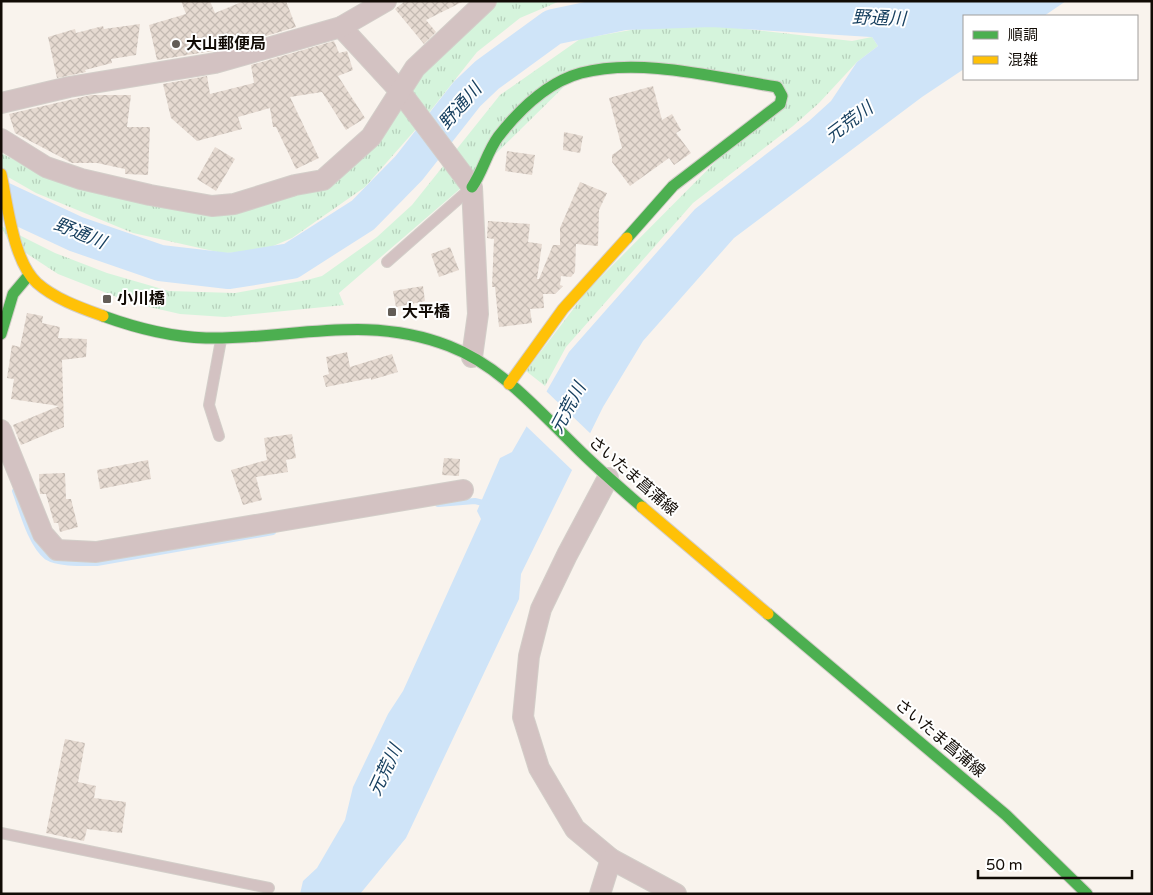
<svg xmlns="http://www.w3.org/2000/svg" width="1153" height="895" viewBox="0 0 1153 895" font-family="'Varela Round','Noto Sans JP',sans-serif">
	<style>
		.grass { fill: url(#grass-tufts) }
		.water { fill: #cfe4f8 }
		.pier { fill: #f9f3ed }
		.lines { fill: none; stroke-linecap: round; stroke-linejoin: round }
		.stream { stroke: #cfe4f8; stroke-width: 6 }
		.river { stroke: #cfe4f8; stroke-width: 36 }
		.building { fill: url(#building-cross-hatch) }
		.lane-casing { stroke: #d3cec9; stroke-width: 12 }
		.street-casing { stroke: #d3cec9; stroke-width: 22 }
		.fast-casing { stroke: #d3cec9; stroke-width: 13 }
		.slow-casing { stroke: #d3cec9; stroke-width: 13 }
		.lane { stroke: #d3c2c2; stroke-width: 10 }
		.street { stroke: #d3c2c2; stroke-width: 20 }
		.fast { stroke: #4caf50; stroke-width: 11 }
		.slow { stroke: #ffc107; stroke-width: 11 }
		.poi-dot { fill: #625c56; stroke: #fff; stroke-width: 2 }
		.labels { text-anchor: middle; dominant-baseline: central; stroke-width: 4; stroke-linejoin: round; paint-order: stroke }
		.poi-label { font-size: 16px; font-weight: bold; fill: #110b05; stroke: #fff; text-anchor: start }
		.street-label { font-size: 16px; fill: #110b05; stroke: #fff }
		.water-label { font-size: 18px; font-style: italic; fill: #153e5e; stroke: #fff }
	</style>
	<defs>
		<pattern id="grass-tufts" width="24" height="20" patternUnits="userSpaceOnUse" patternTransform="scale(1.25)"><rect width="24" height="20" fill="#d5f4dc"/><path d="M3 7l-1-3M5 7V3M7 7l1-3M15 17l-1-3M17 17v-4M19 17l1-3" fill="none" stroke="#b6d0bb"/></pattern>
		<pattern id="building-cross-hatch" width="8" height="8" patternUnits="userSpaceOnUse" patternTransform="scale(1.25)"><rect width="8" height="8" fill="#e6dad1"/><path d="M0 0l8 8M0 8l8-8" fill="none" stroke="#c4bab2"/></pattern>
	</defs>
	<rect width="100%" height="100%" fill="#f9f3ed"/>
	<g class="grass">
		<path d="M 492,1 L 560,1 L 520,18 L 477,52 L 416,129 L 365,187 L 292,238 L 259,252 L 222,253 L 133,233 L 36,193 L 1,173 L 1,153 L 49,178 L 217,215 L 333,182 L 406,84 Z"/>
		<path d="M 711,25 L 852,41 L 872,37 L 878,46 L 857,62 L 819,103 L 793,126 L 693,203 L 566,347 L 545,386 L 526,371 L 587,291 L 786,91 L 586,65 L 461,188 L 339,293 L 344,305 L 225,317 L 180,314 L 132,303 L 58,274 L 9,242 L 1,226 L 55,253 L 107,273 L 169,291 L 235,293 L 307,280 L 322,276 L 377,237 L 412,205 L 500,95 L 580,39 L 642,28 Z"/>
	</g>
	<path class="water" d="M 871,1 L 1066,1 L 1044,16 L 964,16 L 964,69 L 922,97 L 734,238 L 643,341 L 603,407 L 521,574 L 519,599 L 406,838 L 360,894 L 300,894 L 303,881 L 317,868 L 345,820 L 353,787 L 388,714 L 403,691 L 481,519 L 477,511 L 500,458 L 512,452 L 569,352 L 695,209 L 809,121 L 831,101 L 857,62 L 878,46 L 872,37 Z"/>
	<path class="pier" d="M 545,390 L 592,435 L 574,472 L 525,425 Z"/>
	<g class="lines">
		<g class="stream">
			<path d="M 15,491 C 22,510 31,545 47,557 C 58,564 84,563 97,563 L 273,532"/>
			<path d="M 438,504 L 475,501 L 487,504"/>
		</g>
		<path class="river" d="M 1,199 L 76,234 L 160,263 L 229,271 L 291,261 L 363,215 L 409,168 L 467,94 L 487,75 L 553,27 L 625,12 L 712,9 L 872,19 L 964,19"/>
	</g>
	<g class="building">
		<path d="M 181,1 L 210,1 L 215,13 L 244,1 L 286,1 L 296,27 L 246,42 L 246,38 L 212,51 L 157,60 L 149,25 L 186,14 Z"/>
		<path d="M 405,1 L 464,1 L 426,20 L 436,32 L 424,44 L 395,9 Z"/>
		<path d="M 140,24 L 136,55 L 111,59 L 112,63 L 85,70 L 86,72 L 57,78 L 48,37 L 75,29 L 76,33 L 103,26 L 104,29 Z"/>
		<path d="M 334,41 L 339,53 L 347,51 L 353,70 L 338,76 L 365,118 L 346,130 L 322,92 L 290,97 L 319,158 L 296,169 L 276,127 L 273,127 L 270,108 L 238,117 L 242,129 L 197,141 L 171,118 L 163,84 L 207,76 L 210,94 L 254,83 L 251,65 Z"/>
		<path d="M 653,86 L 662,120 L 672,114 L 681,130 L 676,133 L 691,153 L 674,165 L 669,158 L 630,186 L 612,162 L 612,155 L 622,148 L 609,98 Z"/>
		<path d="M 91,95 L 131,95 L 127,127 L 150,127 L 148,175 L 125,174 L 125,169 L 97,163 L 72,163 L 15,133 L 9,114 Z"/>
		<path d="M 564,132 L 583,136 L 580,153 L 563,150 Z"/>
		<path d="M 215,147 L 235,159 L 216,191 L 197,179 Z"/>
		<path d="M 507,151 L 535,155 L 532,175 L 505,171 Z"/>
		<path d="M 580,182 L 607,193 L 599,210 L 598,246 L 576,244 L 575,272 L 571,277 L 561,276 L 560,285 L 563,286 L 555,294 L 543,294 L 544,308 L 530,309 L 532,323 L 499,327 L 495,287 L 492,287 L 494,239 L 487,238 L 488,221 L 530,224 L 528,242 L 542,244 L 537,279 L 539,279 L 553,245 L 560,245 L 560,228 Z"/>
		<path d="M 450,247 L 459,270 L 439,277 L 431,254 Z"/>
		<path d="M 423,286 L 425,301 L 396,307 L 393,291 Z"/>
		<path d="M 27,313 L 43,316 L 42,323 L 60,327 L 58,338 L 87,339 L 86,357 L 62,360 L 64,427 L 21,445 L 13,425 L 59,406 L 11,399 L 14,379 L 7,378 L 12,345 L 20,347 Z"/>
		<path d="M 347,352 L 350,367 L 392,354 L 398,372 L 371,380 L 371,378 L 326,387 L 323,376 L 329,374 L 326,357 Z"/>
		<path d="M 292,434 L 296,458 L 286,460 L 288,472 L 256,477 L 262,500 L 243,505 L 231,470 L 267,460 L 264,438 Z"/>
		<path d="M 444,458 L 460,459 L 459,476 L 442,475 Z"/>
		<path d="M 148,460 L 151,479 L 100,489 L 97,470 Z"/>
		<path d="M 65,473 L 66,499 L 71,499 L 78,527 L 60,532 L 58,523 L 54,523 L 46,494 L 40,494 L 39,474 Z"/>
		<path d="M 65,739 L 85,743 L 78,782 L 96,786 L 94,798 L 126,802 L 122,833 L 87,829 L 84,841 L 46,833 Z"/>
	</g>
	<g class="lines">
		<defs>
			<g id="lane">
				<path d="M 387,262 L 471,188"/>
				<path d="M 219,436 L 209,405 L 221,340"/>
				<path d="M 1,833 L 269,888"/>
			</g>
			<g id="street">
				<path d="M 341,27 L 399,90 L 472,187 L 478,314 L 472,357"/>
				<path d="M 1,103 L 69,87 L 215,63 L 341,27 L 386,1"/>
				<path d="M 1,139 L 46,167 L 81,179 L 150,195 L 212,206 L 234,204 L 295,185 L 323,180 L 371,137 L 415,68 L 486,1"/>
				<path d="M 1,430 L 43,534 L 57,550 L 96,552 L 463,490"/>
				<path d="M 608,478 L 567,555 L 541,609 L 529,656 L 523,717 L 539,768 L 575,829 L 611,859 L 676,894"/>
				<path d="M 600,894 L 611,859"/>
			</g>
			<g id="fast">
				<path d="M 472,187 C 483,171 487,152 498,137 C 519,110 548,82 581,73 C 640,57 718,78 777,87 L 782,96 L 780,104 L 673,186 L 627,238"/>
				<path d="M 103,316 C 136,328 171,337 206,338 C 290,340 365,313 449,346 C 499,365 537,409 575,446 C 596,467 619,487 642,507"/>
				<path d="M 1,334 L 13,294 L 29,275"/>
				<path d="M 768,614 L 1006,815 L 1087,894"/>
			</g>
			<g id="slow">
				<path d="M 1,174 C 8,206 13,261 37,283 C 55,299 81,308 103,316"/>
				<path d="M 509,384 L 563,309 L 627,238"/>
				<path d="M 642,507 L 768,614"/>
			</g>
		</defs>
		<use href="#lane" class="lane-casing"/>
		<use href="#street" class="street-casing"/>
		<use href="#fast" class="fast-casing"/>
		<use href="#slow" class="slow-casing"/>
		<use href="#lane" class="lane"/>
		<use href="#street" class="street"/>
		<use href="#fast" class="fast"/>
		<use href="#slow" class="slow"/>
	</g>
	<g class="poi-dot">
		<circle cx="176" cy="44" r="5"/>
		<rect x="102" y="294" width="10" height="10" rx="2.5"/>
		<rect x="387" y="307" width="10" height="10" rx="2.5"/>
	</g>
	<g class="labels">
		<g class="poi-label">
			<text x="186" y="44">大山郵便局</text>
			<text x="117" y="299">小川橋</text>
			<text x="402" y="312">大平橋</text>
		</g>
		<g class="street-label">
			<text transform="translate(633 476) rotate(41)">さいたま菖蒲線</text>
			<text transform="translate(940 738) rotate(40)">さいたま菖蒲線</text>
		</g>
		<g class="water-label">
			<text transform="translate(879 18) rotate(2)">野通川</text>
			<text transform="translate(460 106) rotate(-49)">野通川</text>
			<text transform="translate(849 122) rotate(-37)">元荒川</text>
			<text transform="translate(80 233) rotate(22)">野通川</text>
			<text transform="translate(568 408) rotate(-62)">元荒川</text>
			<text transform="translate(385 770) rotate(-65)">元荒川</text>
		</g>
	</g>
	<rect width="1153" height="895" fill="none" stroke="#110b05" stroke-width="5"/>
	<rect x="963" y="15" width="175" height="65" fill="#ffffff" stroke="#a09d9b"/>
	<rect x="973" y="31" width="25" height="8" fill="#4caf50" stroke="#a09d9b"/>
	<text x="1008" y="40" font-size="15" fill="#110b05">順調</text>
	<rect x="973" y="56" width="25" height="8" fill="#ffc107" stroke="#a09d9b"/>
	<text x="1008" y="65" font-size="15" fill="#110b05">混雑</text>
	<path d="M978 870v8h154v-8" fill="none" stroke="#110b05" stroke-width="2.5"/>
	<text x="986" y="870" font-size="15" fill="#110b05" stroke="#ffffff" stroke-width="4" paint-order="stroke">50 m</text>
</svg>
